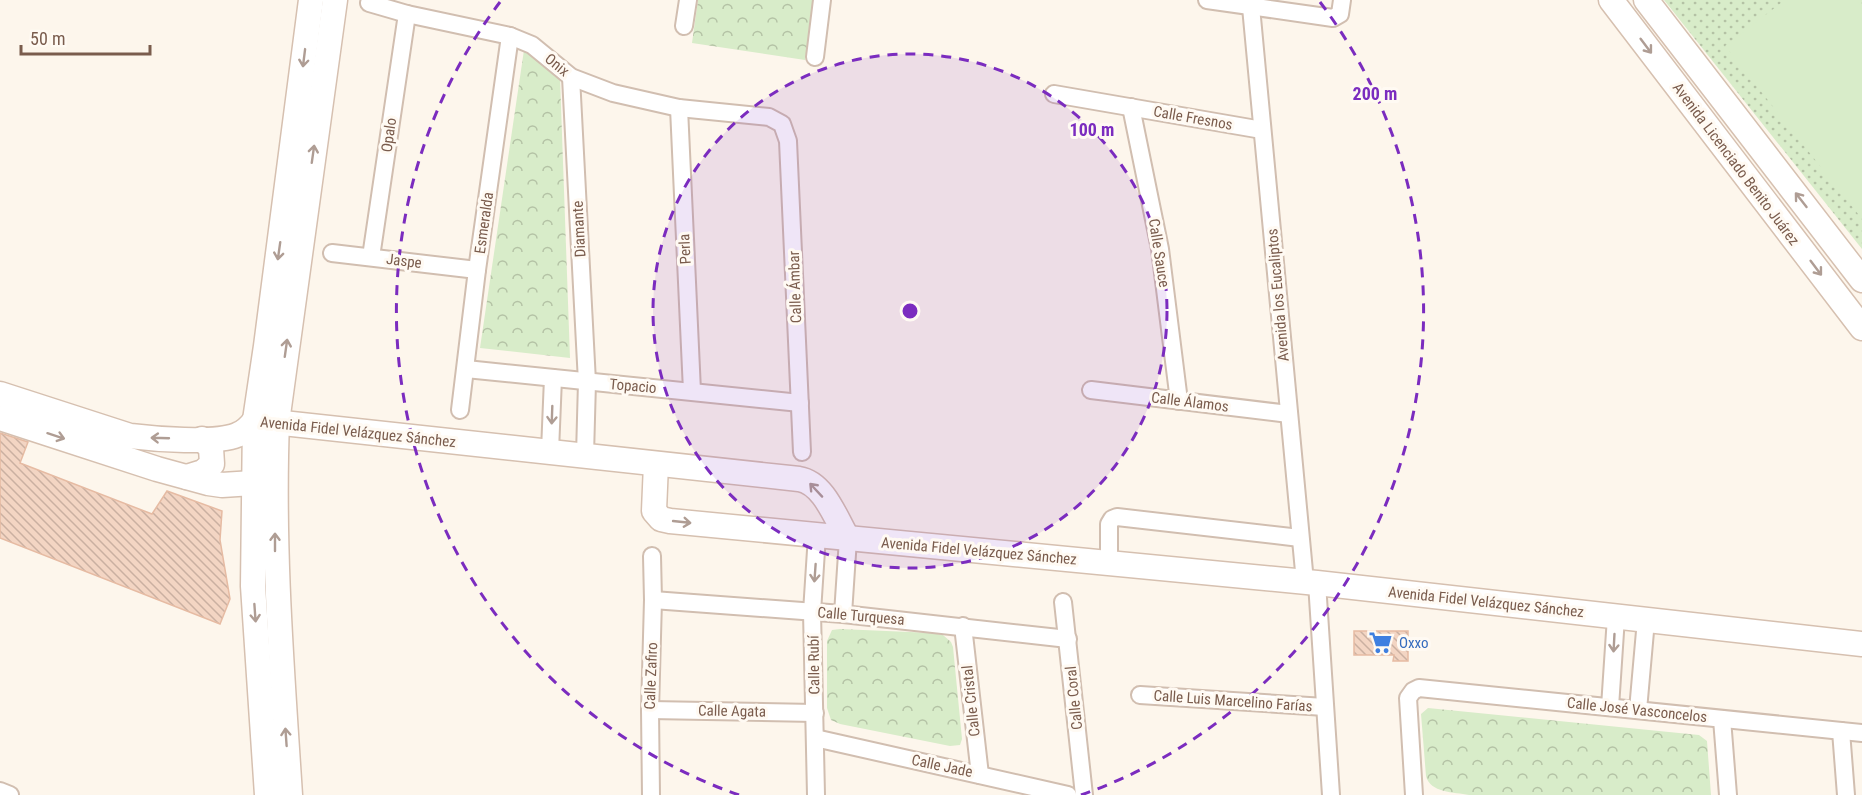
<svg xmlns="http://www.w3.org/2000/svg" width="1862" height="795" viewBox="0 0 1862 795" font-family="'Roboto Condensed',sans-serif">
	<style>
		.grass { fill: url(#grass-dots) }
		.park { fill: url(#park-crowns) }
		.pitch { fill: #d8ecc9 }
		.building { fill: url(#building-back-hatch); stroke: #e6bba3; stroke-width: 1.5 }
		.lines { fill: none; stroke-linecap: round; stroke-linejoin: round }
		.street-casing { stroke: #d1beb0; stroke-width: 20 }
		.secondary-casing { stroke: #d6c0b0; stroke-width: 27 }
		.street { stroke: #fff; stroke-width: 16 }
		.secondary { stroke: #fff; stroke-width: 24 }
		.oneway { stroke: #af9d94 }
		.ring { fill: none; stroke: #7b2cbf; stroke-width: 3; stroke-dasharray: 10 8 }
		.labels { text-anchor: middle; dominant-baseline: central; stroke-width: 6; stroke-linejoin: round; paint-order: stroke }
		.street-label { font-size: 15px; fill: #7a5c4d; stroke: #fffaf3 }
		.shop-label { font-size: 15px; fill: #366cbe; stroke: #fffaf3; text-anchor: start }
		.centre { fill: #7b2cbf; stroke: #fffaf3; stroke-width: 3 }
		.ring-label { font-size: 18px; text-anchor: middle; font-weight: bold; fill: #7b2cbf; stroke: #fffaf3; stroke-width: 6; stroke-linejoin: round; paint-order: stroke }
	</style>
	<defs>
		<pattern id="grass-dots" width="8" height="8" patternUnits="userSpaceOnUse" patternTransform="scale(1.5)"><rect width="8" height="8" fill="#d8ecc9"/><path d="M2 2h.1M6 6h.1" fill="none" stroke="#b4c2a5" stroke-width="1.8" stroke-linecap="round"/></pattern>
		<pattern id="park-crowns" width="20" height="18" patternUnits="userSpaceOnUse" patternTransform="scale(1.5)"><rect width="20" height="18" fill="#d8ecc9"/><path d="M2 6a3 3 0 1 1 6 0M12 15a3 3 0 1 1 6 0" fill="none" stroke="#b4c2a5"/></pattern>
		<pattern id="building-back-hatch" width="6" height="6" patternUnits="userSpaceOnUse" patternTransform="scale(1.5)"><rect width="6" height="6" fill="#f3d5c3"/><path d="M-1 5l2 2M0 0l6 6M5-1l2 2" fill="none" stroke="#cab0a1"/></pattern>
	</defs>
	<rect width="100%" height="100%" fill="#fdf6ec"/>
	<path class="grass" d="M 1664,0 L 1862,0 L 1862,249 Z"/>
	<g class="park">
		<path d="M 698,0 L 814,0 L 805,60 L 692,43 Z"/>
		<path d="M 524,50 L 560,78 L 570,358 L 480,348 Z"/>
		<path d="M 840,629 L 933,633 L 943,635 L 951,642 L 953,647 L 962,739 L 960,745 L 950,746 L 840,724 L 831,720 L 827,708 L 827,641 L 832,630 Z"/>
		<path d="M 1428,708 L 1699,735 L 1707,741 L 1711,795 L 1469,795 C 1454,792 1430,793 1426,776 L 1421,714 Z"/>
	</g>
	<path class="pitch" d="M 1785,0 L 1856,0 L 1862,7 L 1862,219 L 1725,46 Z"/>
	<g class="building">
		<path d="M 0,433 L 28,442 L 20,463 L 152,514 L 167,491 L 222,511 L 220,540 L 230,599 L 220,624 L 0,538 Z"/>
		<path d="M 1354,631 L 1408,631 L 1408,661 L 1393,661 L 1394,655 L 1354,655 Z"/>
	</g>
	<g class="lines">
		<defs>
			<g id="street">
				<path d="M 1207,0 L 1333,18 L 1340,14 L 1342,0"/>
				<path d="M 369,3 L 407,14 L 510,36 L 532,45 L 571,77 L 613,93 L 679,108 L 769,117 L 782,124 L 788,141 L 802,452"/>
				<path d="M 1251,7 L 1305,582"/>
				<path d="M 684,26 L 688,0"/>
				<path d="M 815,57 L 822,0"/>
				<path d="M 571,77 L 587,382 L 585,455"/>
				<path d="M 1054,94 L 1262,130"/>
				<path d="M 1131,107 L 1160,249 L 1179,401"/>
				<path d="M 679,108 L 692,391"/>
				<path d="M 332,253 L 477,270"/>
				<path d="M 371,257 L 407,14"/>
				<path d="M 466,369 L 800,403"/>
				<path d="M 1091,390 L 1289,414"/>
				<path d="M 460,410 L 477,270 L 510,36"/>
				<path d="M 550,451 L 553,378"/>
				<path d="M 1109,563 L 1109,524 L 1112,519 L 1117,517 L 1300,538"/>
				<path d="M 1317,583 L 1331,795"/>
				<path d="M 653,600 L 843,614 L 1068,639"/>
				<path d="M 1063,602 L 1084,795"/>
				<path d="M 843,614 L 848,539"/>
				<path d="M 963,626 L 980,775"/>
				<path d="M 1140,695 L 1325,707"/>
				<path d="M 1610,707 L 1616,617"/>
				<path d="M 650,710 L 815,713"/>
				<path d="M 1638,710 L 1646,620"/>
				<path d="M 1722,719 L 1728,795"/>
				<path d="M 1841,731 L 1846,795"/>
				<path d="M 815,738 L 1068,795"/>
				<path d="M 0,791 L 10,795"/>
				<path d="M 651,795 L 650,710 L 653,600 L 652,556"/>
				<path d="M 816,795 L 812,612 L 817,535"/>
				<path d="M 1414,795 L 1408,698 L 1413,691 L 1419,688 L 1862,733"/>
			</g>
			<g id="secondary">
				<path d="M 1611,0 L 1862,328"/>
				<path d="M 1646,0 L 1862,280"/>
				<path d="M 0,394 L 130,436 C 154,439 215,444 237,435 C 245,432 250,427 255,420 L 799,479 C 824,483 836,519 848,539"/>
				<path d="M 0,418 L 157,469 L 208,483 L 222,485 L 253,483 L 266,480"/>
				<path d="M 656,464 L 654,511 L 661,519 L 670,521 L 1317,583 L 1862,644"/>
				<path d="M 187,477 L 203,472 L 212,464 L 211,448 L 202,439"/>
				<path d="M 267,795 L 253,586 L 255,420 L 266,346 L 311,0"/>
				<path d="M 290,795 C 282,671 272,547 277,422 L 335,0"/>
			</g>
		</defs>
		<use href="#street" class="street-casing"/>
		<use href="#secondary" class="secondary-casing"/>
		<use href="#street" class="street"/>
		<use href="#secondary" class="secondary"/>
	</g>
	<defs><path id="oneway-shaft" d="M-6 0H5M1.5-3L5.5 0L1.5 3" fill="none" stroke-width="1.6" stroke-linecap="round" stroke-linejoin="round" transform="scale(1.5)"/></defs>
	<g class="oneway">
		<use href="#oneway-shaft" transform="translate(1646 46) rotate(53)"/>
		<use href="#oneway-shaft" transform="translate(304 58) rotate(97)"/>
		<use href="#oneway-shaft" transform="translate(313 154) rotate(-82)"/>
		<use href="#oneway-shaft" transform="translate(1801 200) rotate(-128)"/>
		<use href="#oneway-shaft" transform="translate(279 251) rotate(98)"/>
		<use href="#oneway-shaft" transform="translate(1816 268) rotate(53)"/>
		<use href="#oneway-shaft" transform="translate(286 348) rotate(-82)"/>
		<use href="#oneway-shaft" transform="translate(552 415) rotate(92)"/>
		<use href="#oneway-shaft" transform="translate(56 436) rotate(18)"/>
		<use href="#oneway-shaft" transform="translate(160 438) rotate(-178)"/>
		<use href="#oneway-shaft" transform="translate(816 490) rotate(-133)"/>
		<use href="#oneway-shaft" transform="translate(682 522) rotate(6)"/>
		<use href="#oneway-shaft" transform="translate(275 542) rotate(-90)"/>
		<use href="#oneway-shaft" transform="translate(815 573) rotate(94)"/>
		<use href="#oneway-shaft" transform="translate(255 613) rotate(86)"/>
		<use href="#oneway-shaft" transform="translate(1614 643) rotate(93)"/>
		<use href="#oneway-shaft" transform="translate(286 737) rotate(-94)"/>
	</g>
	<circle cx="910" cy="311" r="257" fill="#7b2cbf" fill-opacity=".12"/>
	<g class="ring">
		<circle cx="910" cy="311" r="257"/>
		<path d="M739 795A513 513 0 0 1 500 2M1320 2A513 513 0 0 1 1081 795"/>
	</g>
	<defs>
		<symbol id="supermarket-bare" viewBox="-9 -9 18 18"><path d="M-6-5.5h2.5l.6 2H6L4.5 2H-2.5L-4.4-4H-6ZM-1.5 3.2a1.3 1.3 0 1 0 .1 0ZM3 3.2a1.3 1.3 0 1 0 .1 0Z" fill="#3f7fe0" stroke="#fffaf3" stroke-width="2.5" paint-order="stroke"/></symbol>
	</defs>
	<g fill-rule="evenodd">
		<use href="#supermarket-bare" x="1364" y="626" width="33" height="33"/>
	</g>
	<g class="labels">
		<g class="street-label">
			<text transform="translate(557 65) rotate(39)">Onix</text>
			<text transform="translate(1193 118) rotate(10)">Calle Fresnos</text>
			<text transform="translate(389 135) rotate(-82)">Opalo</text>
			<text transform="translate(1736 164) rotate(53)">Avenida Licenciado Benito Juárez</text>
			<text transform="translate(484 223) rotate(-82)">Esmeralda</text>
			<text transform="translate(579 229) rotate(-93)">Diamante</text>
			<text transform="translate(685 249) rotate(-93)">Perla</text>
			<text transform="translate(1159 253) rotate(81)">Calle Sauce</text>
			<text transform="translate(404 261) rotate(7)">Jaspe</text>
			<text transform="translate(795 287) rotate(-92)">Calle Ámbar</text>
			<text transform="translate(1278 295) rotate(-95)">Avenida los Eucaliptos</text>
			<text transform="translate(633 386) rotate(5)">Topacio</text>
			<text transform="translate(1190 402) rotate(7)">Calle Álamos</text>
			<text transform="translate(358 432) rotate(6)">Avenida Fidel Velázquez Sánchez</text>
			<text transform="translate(979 551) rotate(5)">Avenida Fidel Velázquez Sánchez</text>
			<text transform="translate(1486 602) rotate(6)">Avenida Fidel Velázquez Sánchez</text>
			<text transform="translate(861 616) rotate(5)">Calle Turquesa</text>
			<text transform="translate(814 665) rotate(-91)">Calle Rubí</text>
			<text transform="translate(651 676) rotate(-88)">Calle Zafiro</text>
			<text transform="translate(1074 698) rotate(-96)">Calle Coral</text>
			<text transform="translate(971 701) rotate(-96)">Calle Cristal</text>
			<text transform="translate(1233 701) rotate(4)">Calle Luis Marcelino Farías</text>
			<text transform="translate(1637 710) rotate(6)">Calle José Vasconcelos</text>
			<text transform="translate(732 711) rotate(1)">Calle Agata</text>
			<text transform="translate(942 766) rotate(12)">Calle Jade</text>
		</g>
		<g class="shop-label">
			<text x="1399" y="643">Oxxo</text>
		</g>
	</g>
	<circle cx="910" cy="311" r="9" class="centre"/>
	<g class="ring-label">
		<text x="1375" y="100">200 m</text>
		<text x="1092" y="136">100 m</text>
	</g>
	<path d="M21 45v9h129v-9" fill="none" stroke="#7a5c4d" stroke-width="3"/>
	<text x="30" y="45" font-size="18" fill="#7a5c4d" stroke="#fffaf3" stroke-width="4.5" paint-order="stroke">50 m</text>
</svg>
